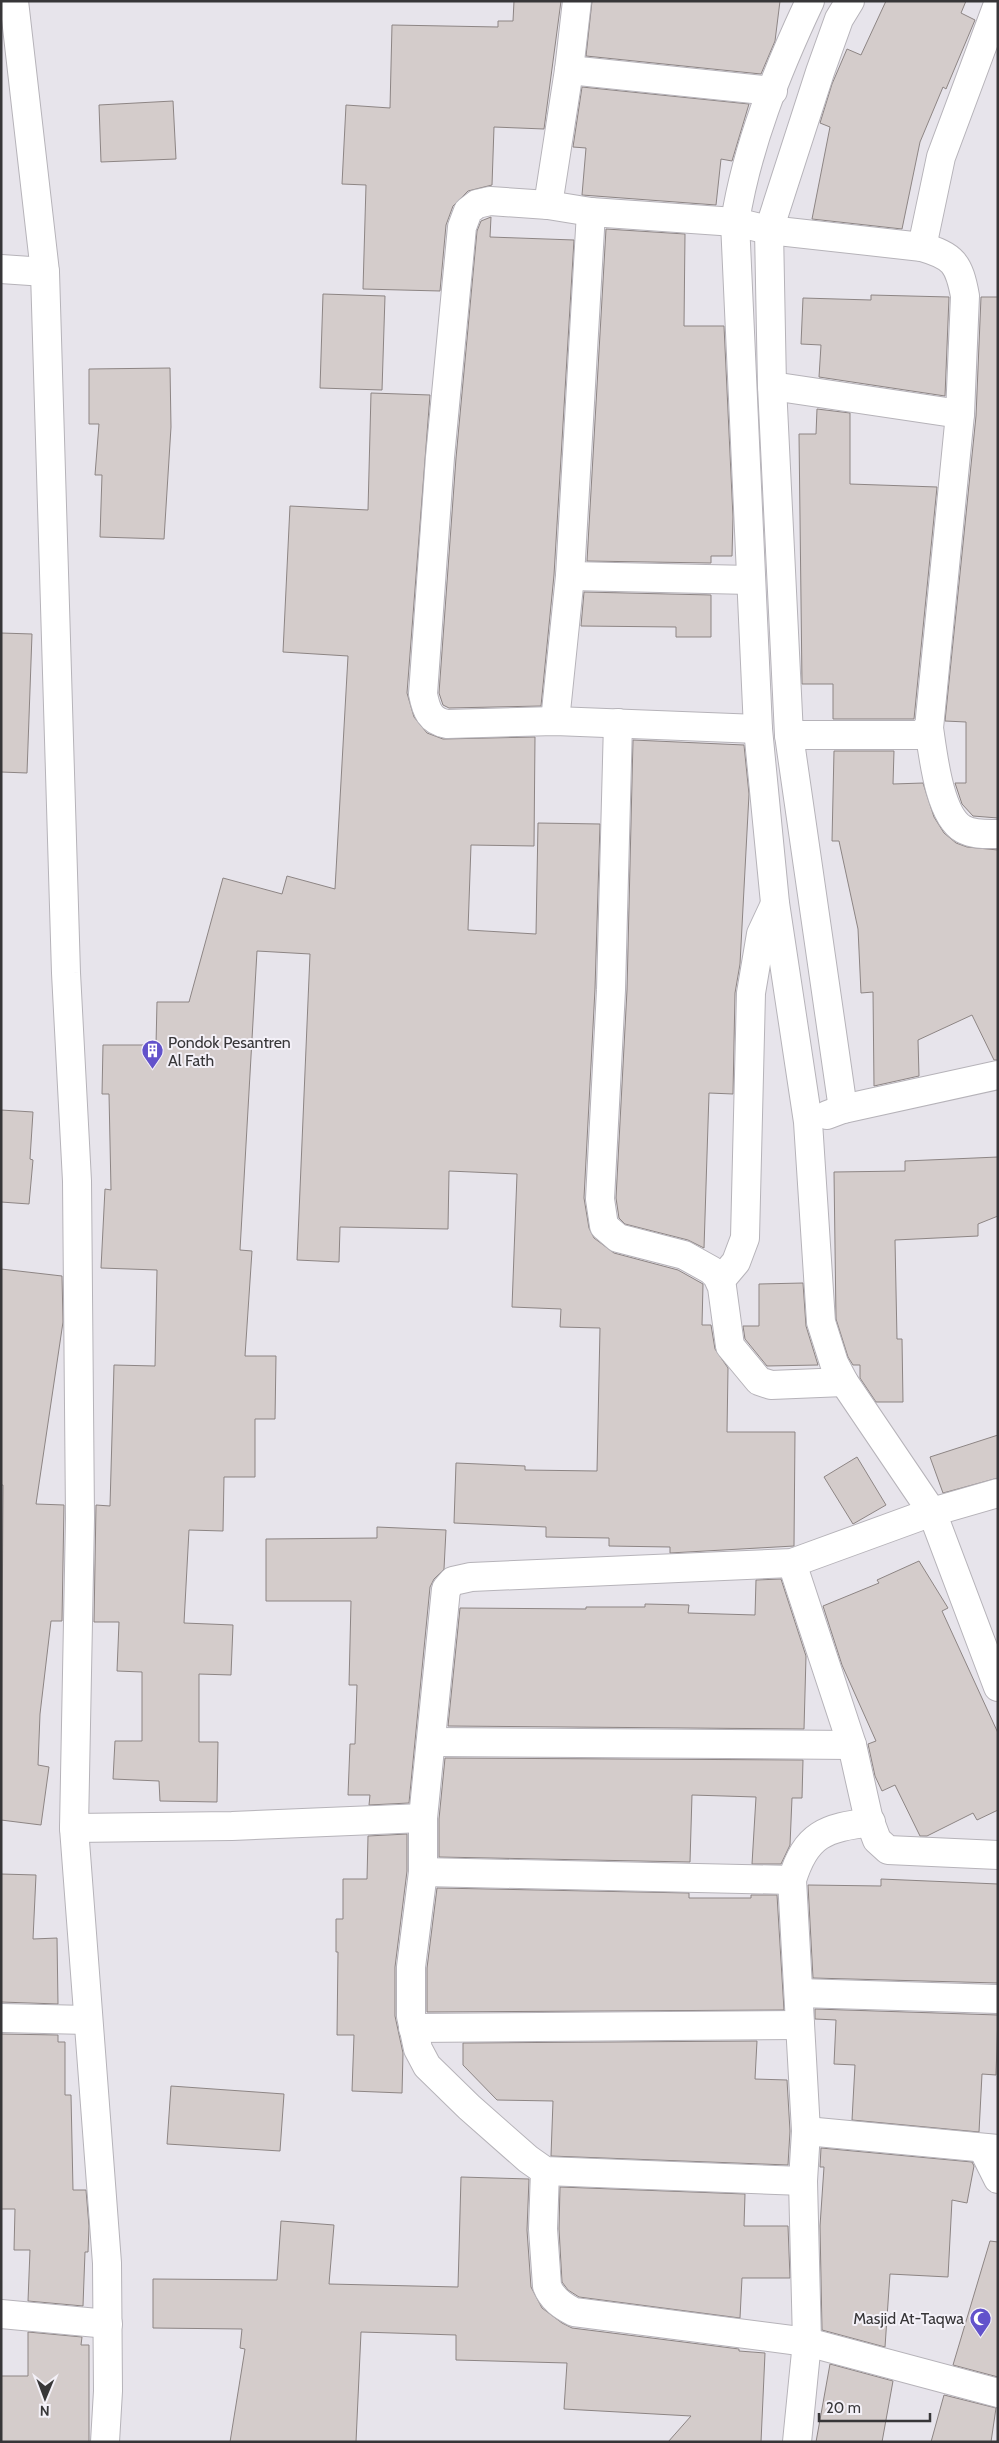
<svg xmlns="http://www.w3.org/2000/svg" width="999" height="2443" viewBox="0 0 999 2443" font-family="Cabin,sans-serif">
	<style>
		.building { fill: #d4cccb; stroke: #8d8584 }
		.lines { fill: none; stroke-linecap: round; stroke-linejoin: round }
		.minor-casing { stroke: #b6b3b9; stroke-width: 30 }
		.minor { stroke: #fff; stroke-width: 28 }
		.labels { text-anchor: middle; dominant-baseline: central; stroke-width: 4; stroke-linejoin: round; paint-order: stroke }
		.poi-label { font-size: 16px; fill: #373638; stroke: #f4f1f8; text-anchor: start }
	</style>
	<rect width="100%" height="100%" fill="#e7e4eb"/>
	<g class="building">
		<path d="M 514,1 L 561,1 L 544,129 L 494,127 L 492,185 L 468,191 L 453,206 L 446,225 L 440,291 L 363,289 L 366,185 L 342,184 L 346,105 L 390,108 L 392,25 L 498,27 L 498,21 L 513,21 Z"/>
		<path d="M 592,1 L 780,1 L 775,41 L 761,74 L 586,56 Z"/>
		<path d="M 886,1 L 966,1 L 961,13 L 975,20 L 946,89 L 943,87 L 920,142 L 902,229 L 812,219 L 830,127 L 820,123 L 832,84 L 847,49 L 861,55 Z"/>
		<path d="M 582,87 L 749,104 L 732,161 L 721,159 L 716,205 L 582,195 L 586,148 L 573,147 Z"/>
		<path d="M 173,101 L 176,159 L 101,162 L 99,105 Z"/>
		<path d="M 491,217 L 490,237 L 574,240 L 554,575 L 541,706 L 449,708 L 443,705 L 439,693 L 456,458 L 477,231 L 481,221 Z"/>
		<path d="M 606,229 L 685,234 L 684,326 L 724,326 L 733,517 L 732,556 L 711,556 L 711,563 L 587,561 Z"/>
		<path d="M 323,294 L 385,296 L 382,390 L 320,388 Z"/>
		<path d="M 871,295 L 949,297 L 945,396 L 819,377 L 821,345 L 801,344 L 803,298 L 871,300 Z"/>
		<path d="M 981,297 L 998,297 L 998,818 L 973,816 L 962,804 L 955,783 L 966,783 L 966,722 L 945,721 L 976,416 Z"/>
		<path d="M 170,368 L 171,427 L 164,539 L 100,537 L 102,475 L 95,475 L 99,424 L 89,424 L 89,369 Z"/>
		<path d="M 371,393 L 430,395 L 407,693 L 414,717 L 427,733 L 443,739 L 535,737 L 534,846 L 471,845 L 468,930 L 536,934 L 538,823 L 600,824 L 595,989 L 584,1198 L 589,1228 L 594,1238 L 614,1253 L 678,1270 L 703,1284 L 702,1325 L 711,1325 L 715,1349 L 728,1368 L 727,1432 L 795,1432 L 794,1546 L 670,1553 L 670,1547 L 609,1546 L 609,1538 L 546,1537 L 546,1527 L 454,1523 L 456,1463 L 525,1466 L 525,1470 L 597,1471 L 600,1328 L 560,1327 L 561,1309 L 512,1307 L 517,1174 L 449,1171 L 448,1229 L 340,1227 L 339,1262 L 297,1260 L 310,954 L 257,951 L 240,1250 L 252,1251 L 245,1356 L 276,1356 L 275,1419 L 255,1419 L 255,1477 L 224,1477 L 223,1531 L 189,1530 L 184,1623 L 233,1625 L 231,1675 L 199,1674 L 199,1742 L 218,1742 L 217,1802 L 160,1801 L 159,1781 L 113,1779 L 115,1741 L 142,1741 L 142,1672 L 117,1671 L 119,1622 L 94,1622 L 96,1505 L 110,1506 L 114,1365 L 155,1366 L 157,1270 L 101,1268 L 105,1189 L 111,1190 L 109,1094 L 102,1094 L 103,1045 L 156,1045 L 157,1002 L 189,1002 L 223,878 L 282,894 L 287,876 L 335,889 L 348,656 L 283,652 L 290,506 L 368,510 Z"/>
		<path d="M 817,409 L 850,413 L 850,484 L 937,487 L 914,719 L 833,719 L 833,684 L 802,684 L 799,434 L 816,434 Z"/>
		<path d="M 584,592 L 711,595 L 711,637 L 676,637 L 676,627 L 581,626 Z"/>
		<path d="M 1,633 L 32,634 L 27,773 L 1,772 Z"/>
		<path d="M 633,740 L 744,745 L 749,794 L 740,964 L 735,993 L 733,1094 L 709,1093 L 704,1248 L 688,1240 L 625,1224 L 619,1218 L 616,1198 L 627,990 Z"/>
		<path d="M 834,751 L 894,751 L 893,784 L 923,783 L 934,817 L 944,833 L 956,843 L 967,847 L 998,850 L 998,1060 L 994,1060 L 972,1015 L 918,1040 L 919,1076 L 874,1086 L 873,992 L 861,993 L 858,929 L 839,841 L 832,841 Z"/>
		<path d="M 1,1110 L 33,1112 L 30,1159 L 33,1160 L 29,1204 L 1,1202 Z"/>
		<path d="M 998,1157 L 998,1216 L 978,1224 L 978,1236 L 895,1240 L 897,1339 L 902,1339 L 903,1402 L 876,1402 L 860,1378 L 860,1365 L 853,1365 L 848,1357 L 836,1319 L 834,1172 L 905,1171 L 905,1161 Z"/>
		<path d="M 1,1269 L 62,1276 L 63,1322 L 36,1504 L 64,1505 L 62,1621 L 51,1621 L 40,1714 L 38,1765 L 49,1767 L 41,1825 L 1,1820 L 3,1485 L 1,1485 Z"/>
		<path d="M 803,1283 L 806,1326 L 818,1365 L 767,1366 L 745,1339 L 743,1326 L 759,1326 L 759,1284 Z"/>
		<path d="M 998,1435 L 998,1478 L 943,1493 L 930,1457 Z"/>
		<path d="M 857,1457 L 886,1505 L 853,1524 L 824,1477 Z"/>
		<path d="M 377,1527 L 446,1530 L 444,1569 L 434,1579 L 430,1587 L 409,1803 L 369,1805 L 370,1795 L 348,1795 L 350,1744 L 355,1744 L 357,1685 L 349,1685 L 351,1601 L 266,1601 L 266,1539 L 377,1538 Z"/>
		<path d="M 919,1561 L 948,1608 L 942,1611 L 998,1733 L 998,1810 L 977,1820 L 973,1813 L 927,1836 L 920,1836 L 895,1785 L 882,1791 L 875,1776 L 868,1744 L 876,1741 L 842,1665 L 823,1606 L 879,1583 L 877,1580 Z"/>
		<path d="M 781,1579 L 806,1656 L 804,1729 L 448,1726 L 460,1608 L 586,1609 L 586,1607 L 645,1607 L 645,1604 L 689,1605 L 688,1613 L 755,1615 L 756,1580 Z"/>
		<path d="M 445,1758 L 803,1760 L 802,1798 L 792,1798 L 790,1845 L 781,1864 L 752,1864 L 756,1797 L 692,1795 L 690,1862 L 439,1857 L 439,1819 Z"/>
		<path d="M 407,1834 L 407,1871 L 395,1967 L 395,2016 L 403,2053 L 402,2093 L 352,2091 L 354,2035 L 337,2035 L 338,1952 L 336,1952 L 336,1919 L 343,1919 L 343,1879 L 367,1879 L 368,1836 Z"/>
		<path d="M 1,1874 L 36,1875 L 33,1939 L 57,1938 L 58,2004 L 1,2002 Z"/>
		<path d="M 881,1879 L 998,1884 L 998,1983 L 813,1978 L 808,1885 L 881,1886 Z"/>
		<path d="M 437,1888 L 689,1893 L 689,1898 L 751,1898 L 751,1895 L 777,1895 L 784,2010 L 427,2012 L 427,1968 Z"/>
		<path d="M 815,2009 L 998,2015 L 996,2075 L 982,2074 L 979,2132 L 852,2120 L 855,2065 L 834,2064 L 836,2020 L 815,2019 Z"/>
		<path d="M 1,2034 L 58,2035 L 58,2042 L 65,2042 L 65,2095 L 71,2095 L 73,2190 L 86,2190 L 89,2226 L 88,2252 L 85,2252 L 83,2306 L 28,2301 L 30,2250 L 14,2250 L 15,2209 L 1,2209 Z"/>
		<path d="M 757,2041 L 755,2079 L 787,2080 L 790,2131 L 788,2165 L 551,2156 L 553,2101 L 497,2100 L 463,2065 L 463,2043 Z"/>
		<path d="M 171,2086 L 284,2094 L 280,2151 L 167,2144 Z"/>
		<path d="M 821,2148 L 972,2162 L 974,2166 L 967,2203 L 952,2200 L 948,2277 L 890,2274 L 885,2347 L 822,2330 L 820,2226 L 824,2167 L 820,2167 Z"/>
		<path d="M 461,2177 L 529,2179 L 527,2230 L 531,2287 L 542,2308 L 562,2323 L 572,2328 L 739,2349 L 739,2351 L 765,2353 L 761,2442 L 668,2442 L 691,2416 L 564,2409 L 567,2363 L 456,2360 L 456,2335 L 361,2332 L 356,2442 L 230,2442 L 245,2349 L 240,2348 L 242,2329 L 153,2328 L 153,2279 L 277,2280 L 281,2221 L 334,2225 L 329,2284 L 458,2287 Z"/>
		<path d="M 560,2187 L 745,2194 L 744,2226 L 788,2226 L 790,2278 L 742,2278 L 740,2318 L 579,2297 L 568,2290 L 562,2282 L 559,2229 Z"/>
		<path d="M 990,2241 L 998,2242 L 998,2377 L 953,2365 Z"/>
		<path d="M 28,2332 L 82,2337 L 81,2345 L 89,2345 L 89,2442 L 1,2442 L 1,2376 L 28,2376 Z"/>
		<path d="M 830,2364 L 893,2381 L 882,2442 L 816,2442 Z"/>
		<path d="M 944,2395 L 996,2408 L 991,2442 L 931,2442 Z"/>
	</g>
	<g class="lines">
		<defs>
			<g id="minor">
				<path d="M 14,1 L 45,272 L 66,973 L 77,1181 L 80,1518 L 74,1828 L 107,2263 L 108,2391 L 105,2442"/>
				<path d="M 810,1 C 777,71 747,146 735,222 L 758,729 L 775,903 L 808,1122 L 821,1322 L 834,1363 L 844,1382 L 932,1512 L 998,1687"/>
				<path d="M 569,70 L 773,91"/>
				<path d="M 548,205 L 569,70 L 577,1"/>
				<path d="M 922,247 L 941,157 L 998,4"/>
				<path d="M 1,269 L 45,272"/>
				<path d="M 772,386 L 960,414"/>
				<path d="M 570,576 L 751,580"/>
				<path d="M 555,721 L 570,576 L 591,212"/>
				<path d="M 618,723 L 611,990 L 600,1199 L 604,1226 L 618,1238 L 684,1255 L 711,1270 L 717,1276 L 722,1287 L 730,1346 L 759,1381 L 771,1385 L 844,1382"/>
				<path d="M 758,729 L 555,721 L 447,724 C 430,721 426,710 423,694 L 440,457 L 462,227 L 468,211 L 477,204 L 490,201 L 548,205 L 591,212 L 735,222 L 769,230 L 922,247 C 953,256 959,263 965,296 L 960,414 L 929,728 C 933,754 939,815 963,829 C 974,835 986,834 998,834"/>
				<path d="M 789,735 L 919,735 L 929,728"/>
				<path d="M 843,1109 L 789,735 L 772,386 L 769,230 L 820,72 L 839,19 L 850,1"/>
				<path d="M 827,1115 L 843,1109 L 998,1075"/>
				<path d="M 720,1281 L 736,1262 L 745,1238 L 751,993 L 761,934 L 775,904"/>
				<path d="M 792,1563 L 852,1745 L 868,1816 L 877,1840 L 888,1850 L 998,1855"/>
				<path d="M 431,1742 L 852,1745"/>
				<path d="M 74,1828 L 232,1826 L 423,1818"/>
				<path d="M 423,1872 L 792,1880"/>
				<path d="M 799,1993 L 998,1999"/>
				<path d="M 1,2018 L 88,2020"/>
				<path d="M 413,2028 L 800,2025"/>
				<path d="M 806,2131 L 998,2149"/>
				<path d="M 983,2149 L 998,2179"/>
				<path d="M 545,2171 L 543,2229 L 547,2286 C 552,2299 562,2306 574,2312 L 807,2342 L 998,2393"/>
				<path d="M 803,2181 L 545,2171 L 528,2159 L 469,2107 L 427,2066 L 418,2049 L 411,2016 L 411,1967 L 423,1872 L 423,1818 L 446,1589 L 453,1581 L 471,1577 L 792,1563 L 932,1512 L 998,1493"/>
				<path d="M 1,2314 L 108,2324"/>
				<path d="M 797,2442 L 807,2342 L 803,2181 L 806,2131 L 792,1880 C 806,1834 825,1828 871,1822"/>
			</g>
		</defs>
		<use href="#minor" class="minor-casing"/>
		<use href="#minor" class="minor"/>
	</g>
	<defs>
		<symbol id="building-pin" viewBox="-11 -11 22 30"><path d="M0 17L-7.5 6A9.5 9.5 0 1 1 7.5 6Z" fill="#6252cb" stroke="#f4f1f8"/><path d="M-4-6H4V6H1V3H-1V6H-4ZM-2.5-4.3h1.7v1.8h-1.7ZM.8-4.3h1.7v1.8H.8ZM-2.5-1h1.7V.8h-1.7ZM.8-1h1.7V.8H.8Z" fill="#fff"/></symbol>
		<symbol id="mosque-pin" viewBox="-11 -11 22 30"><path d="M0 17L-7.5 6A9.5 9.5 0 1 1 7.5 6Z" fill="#6252cb" stroke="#f4f1f8"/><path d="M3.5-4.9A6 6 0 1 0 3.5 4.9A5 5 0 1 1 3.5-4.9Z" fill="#fff"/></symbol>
	</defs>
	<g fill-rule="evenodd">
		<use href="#building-pin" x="140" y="1038" width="25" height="34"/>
		<use href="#mosque-pin" x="968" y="2306" width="25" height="34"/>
	</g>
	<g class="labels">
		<g class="poi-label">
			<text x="168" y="1042">Pondok Pesantren<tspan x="168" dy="18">Al Fath</tspan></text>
			<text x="964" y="2318" text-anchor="end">Masjid At-Taqwa</text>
		</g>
	</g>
	<rect width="999" height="2443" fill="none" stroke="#373638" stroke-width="5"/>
	<g transform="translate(45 2398) rotate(181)" stroke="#f4f1f8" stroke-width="4" paint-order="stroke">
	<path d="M0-4L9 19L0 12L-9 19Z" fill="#373638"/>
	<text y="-8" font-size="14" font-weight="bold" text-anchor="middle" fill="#373638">N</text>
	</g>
	<path d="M819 2413v8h111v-8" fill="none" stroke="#373638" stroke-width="2.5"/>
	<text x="826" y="2413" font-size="15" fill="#373638" stroke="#f4f1f8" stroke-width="4" paint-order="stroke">20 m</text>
</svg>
